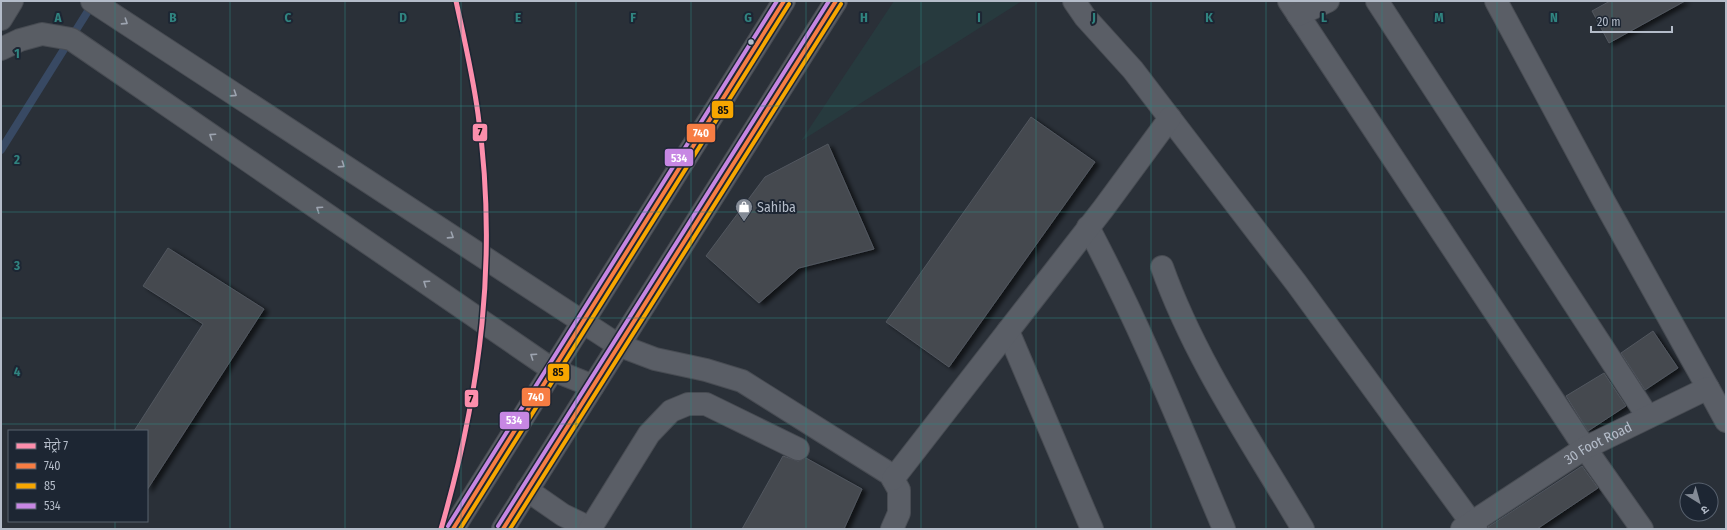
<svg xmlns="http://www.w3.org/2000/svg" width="1727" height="530" viewBox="0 0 1727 530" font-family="'Fira Sans Condensed','Noto Sans Devanagari',sans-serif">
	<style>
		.green { fill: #273a3e }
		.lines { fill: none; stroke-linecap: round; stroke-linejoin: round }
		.stream { stroke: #384963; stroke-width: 8 }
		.building { fill: #444950; stroke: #52575f; filter: url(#shadow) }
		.street-casing { stroke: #484c53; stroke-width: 24 }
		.secondary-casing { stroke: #484c53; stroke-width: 24 }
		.street { stroke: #5a5e66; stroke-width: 22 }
		.secondary { stroke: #595d64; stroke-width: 22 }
		.bus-1-casing { stroke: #1d2633; stroke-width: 7 }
		.bus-2-casing { stroke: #1d2633; stroke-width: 7 }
		.bus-3-casing { stroke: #1d2633; stroke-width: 7 }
		.bus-1 { stroke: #f77d43; stroke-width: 4 }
		.bus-2 { stroke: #f7a600; stroke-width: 4 }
		.bus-3 { stroke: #c787e3; stroke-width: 4 }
		.metro-1-casing { stroke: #1d2633; stroke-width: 8 }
		.metro-1 { stroke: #fc8eac; stroke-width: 5 }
		.oneway { stroke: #9da4b0 }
		.grid { fill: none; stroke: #308480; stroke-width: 1; stroke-opacity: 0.55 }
		.bus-dot { fill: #b4bcc9; stroke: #1d2633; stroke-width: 1.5 }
		.labels { text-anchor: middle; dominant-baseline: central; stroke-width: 4; stroke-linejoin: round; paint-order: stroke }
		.poi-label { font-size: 14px; fill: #b4bcc9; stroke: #1d2633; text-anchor: start }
		.street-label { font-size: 14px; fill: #b4bcc9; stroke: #1d2633 }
		.grid-label { font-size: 13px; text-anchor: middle; font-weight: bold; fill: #308480; stroke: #1d2633; stroke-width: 4; stroke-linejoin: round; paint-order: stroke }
		.line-badge { stroke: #1d2633; stroke-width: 1.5 }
		.badge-label { font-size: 11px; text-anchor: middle; font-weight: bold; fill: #fff }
		.pale-badge-label { font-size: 11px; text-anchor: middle; font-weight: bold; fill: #111 }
	</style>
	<defs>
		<filter id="shadow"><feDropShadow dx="4.5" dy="2.5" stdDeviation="2" flood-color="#0009"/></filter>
	</defs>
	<rect width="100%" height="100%" fill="#2a3038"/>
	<path class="green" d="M 894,1 L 1022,1 L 801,141 Z"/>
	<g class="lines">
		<path class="stream" d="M 1,150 L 93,3"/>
	</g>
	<g class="building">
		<path d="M 1610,1 L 1685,1 L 1609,43 L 1592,11 Z"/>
		<path d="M 1031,117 L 1095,162 L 949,367 L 886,322 Z"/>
		<path d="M 828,144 L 874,249 L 799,268 L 759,303 L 706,256 L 765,177 Z"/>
		<path d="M 168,248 L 264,309 L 147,490 L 147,431 L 134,431 L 203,324 L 143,286 Z"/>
		<path d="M 1653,331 L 1678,368 L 1645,390 L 1621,353 Z"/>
		<path d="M 1604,373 L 1626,406 L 1588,431 L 1566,396 Z"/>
		<path d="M 783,456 L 798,461 L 806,458 L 862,489 L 844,529 L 742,529 Z"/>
		<path d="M 1582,466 L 1598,488 L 1537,529 L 1488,529 L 1488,527 Z"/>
	</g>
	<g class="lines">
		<defs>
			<g id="street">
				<path d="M 1074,1 L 1085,17 L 1133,70 L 1297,284 L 1476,529"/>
				<path d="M 1289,1 L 1585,448 L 1642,529"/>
				<path d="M 1377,1 L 1648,417"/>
				<path d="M 1496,1 L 1601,196 L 1708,388"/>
				<path d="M 1298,15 L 1328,1"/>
				<path d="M 1088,227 C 1140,325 1181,427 1224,529"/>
				<path d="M 1162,267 C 1195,360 1253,444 1303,529"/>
				<path d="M 1008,331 L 1092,529"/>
				<path d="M 618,345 L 655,359 L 706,370 L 742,381 L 890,474 L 899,490 L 899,513 L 892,529"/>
				<path d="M 893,479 L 1103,209 L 1170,118"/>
				<path d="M 527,490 L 563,515 L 590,528"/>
				<path d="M 590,529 L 649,434 L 671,411 L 688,404 L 706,404 L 798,449"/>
				<path id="s1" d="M 1462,529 L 1585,448 L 1708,388 L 1726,421"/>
			</g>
			<g id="secondary">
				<path d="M 92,1 L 618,345"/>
				<path d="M 1,19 L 12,1"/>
				<path d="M 1,49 L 20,40 L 42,34 L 71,39 L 553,370 L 593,386"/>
				<path d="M 453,529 L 784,1"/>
				<path d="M 503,529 L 836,1"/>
			</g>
		</defs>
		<use href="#street" class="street-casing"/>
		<use href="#secondary" class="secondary-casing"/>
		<use href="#street" class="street"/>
		<use href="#secondary" class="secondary"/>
		<defs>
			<g id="bus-1">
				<path d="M 453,529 L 784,1"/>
				<path d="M 503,529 L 836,1"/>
			</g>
			<g id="bus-2">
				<path d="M 460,529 L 789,4"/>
				<path d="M 510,529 L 841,4"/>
			</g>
			<g id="bus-3">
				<path d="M 448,526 L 777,1"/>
				<path d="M 498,526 L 829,1"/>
			</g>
		</defs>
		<use href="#bus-1" class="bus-1-casing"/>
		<use href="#bus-2" class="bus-2-casing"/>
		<use href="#bus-3" class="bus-3-casing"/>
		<use href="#bus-1" class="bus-1"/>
		<use href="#bus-2" class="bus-2"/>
		<use href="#bus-3" class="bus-3"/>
		<defs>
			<path id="metro-1" d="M 441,529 C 481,391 498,257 478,114 C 473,76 464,38 456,1"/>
		</defs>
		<use href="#metro-1" class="metro-1-casing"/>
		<use href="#metro-1" class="metro-1"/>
	</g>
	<defs><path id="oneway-chevron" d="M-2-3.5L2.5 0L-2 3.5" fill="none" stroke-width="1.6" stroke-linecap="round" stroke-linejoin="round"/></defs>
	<g class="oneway">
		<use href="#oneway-chevron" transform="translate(125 22) rotate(33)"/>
		<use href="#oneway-chevron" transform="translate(234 94) rotate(33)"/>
		<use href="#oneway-chevron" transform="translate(212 136) rotate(-146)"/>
		<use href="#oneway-chevron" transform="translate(342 165) rotate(33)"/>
		<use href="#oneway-chevron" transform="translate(319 209) rotate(-146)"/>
		<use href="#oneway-chevron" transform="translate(451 236) rotate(33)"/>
		<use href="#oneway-chevron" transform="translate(426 283) rotate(-146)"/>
		<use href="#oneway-chevron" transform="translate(533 356) rotate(-146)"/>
	</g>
	<path class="grid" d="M 115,1 L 115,431M 230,1 L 230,529M 345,1 L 345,529M 461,1 L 461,529M 576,1 L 576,529M 691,1 L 691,529M 806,1 L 806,529M 921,1 L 921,529M 1036,1 L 1036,529M 1151,1 L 1151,529M 1266,1 L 1266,529M 1382,1 L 1382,529M 1497,1 L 1497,529M 1612,1 L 1612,529M 1,106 L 1726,106M 1,212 L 1726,212M 1,318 L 1726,318M 1,424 L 1726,424M 115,521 L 115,529"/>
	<defs>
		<symbol id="shop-pin" viewBox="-11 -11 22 30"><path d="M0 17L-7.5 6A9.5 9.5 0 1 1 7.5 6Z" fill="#848b96" stroke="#1d2633"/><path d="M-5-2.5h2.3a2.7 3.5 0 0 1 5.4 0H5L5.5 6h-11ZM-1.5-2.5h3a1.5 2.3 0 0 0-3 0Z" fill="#fff"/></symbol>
	</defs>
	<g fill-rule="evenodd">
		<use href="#shop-pin" x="734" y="197" width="20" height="27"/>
	</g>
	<circle class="bus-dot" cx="751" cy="42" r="3.5"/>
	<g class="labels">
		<g class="poi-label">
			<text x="757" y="207">Sahiba</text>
		</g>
		<g class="street-label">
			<text stroke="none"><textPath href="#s1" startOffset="161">30 Foot Road</textPath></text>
		</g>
	</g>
	<g class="grid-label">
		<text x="58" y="22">A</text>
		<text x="173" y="22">B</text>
		<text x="288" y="22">C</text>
		<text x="403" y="22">D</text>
		<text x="518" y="22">E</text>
		<text x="633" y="22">F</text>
		<text x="748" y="22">G</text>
		<text x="864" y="22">H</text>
		<text x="979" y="22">I</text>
		<text x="1094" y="22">J</text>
		<text x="1209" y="22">K</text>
		<text x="1324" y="22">L</text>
		<text x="1439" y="22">M</text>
		<text x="1554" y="22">N</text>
		<text x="17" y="58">1</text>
		<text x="17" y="164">2</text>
		<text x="17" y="270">3</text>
		<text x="17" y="376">4</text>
	</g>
	<g class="line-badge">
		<rect x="711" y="100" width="23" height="19" rx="4" fill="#f7a600"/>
		<rect x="472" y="123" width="16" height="19" rx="4" fill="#fc8eac"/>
		<rect x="686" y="123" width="30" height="20" rx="4" fill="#f77d43"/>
		<rect x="664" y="148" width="30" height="19" rx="4" fill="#c787e3"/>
		<rect x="547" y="363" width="23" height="19" rx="4" fill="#f7a600"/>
		<rect x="521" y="387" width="30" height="20" rx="4" fill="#f77d43"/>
		<rect x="464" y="389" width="15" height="19" rx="4" fill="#fc8eac"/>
		<rect x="499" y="411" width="31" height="19" rx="4" fill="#c787e3"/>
	</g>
	<g class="badge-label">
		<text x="701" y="137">740</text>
		<text x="679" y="162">534</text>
		<text x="536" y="401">740</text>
		<text x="514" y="424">534</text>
	</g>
	<g class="pale-badge-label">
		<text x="723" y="114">85</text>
		<text x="480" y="136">7</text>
		<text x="558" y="376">85</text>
		<text x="471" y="403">7</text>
	</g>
	<rect width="1727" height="530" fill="none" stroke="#b4bcc9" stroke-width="4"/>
	<rect x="8" y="430" width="140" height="92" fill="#1d2633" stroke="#59626f"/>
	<rect x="16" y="443" width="20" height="6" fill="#fc8eac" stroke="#59626f"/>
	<text x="44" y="450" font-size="12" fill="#b4bcc9">मेट्रो 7</text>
	<rect x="16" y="463" width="20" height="6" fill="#f77d43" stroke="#59626f"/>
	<text x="44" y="470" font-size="12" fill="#b4bcc9">740</text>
	<rect x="16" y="483" width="20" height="6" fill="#f7a600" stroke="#59626f"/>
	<text x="44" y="490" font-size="12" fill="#b4bcc9">85</text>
	<rect x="16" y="503" width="20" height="6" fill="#c787e3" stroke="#59626f"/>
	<text x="44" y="510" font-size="12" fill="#b4bcc9">534</text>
	<g transform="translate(1699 502) rotate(143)"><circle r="19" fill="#1d2633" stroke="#59626f"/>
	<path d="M0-3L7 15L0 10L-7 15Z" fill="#848b96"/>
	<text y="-6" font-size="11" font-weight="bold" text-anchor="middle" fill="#b4bcc9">उ</text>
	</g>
	<path d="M1591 26v6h81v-6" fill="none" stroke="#b4bcc9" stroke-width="2"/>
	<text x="1597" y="26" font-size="12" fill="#b4bcc9" stroke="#1d2633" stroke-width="3" paint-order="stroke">20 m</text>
</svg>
